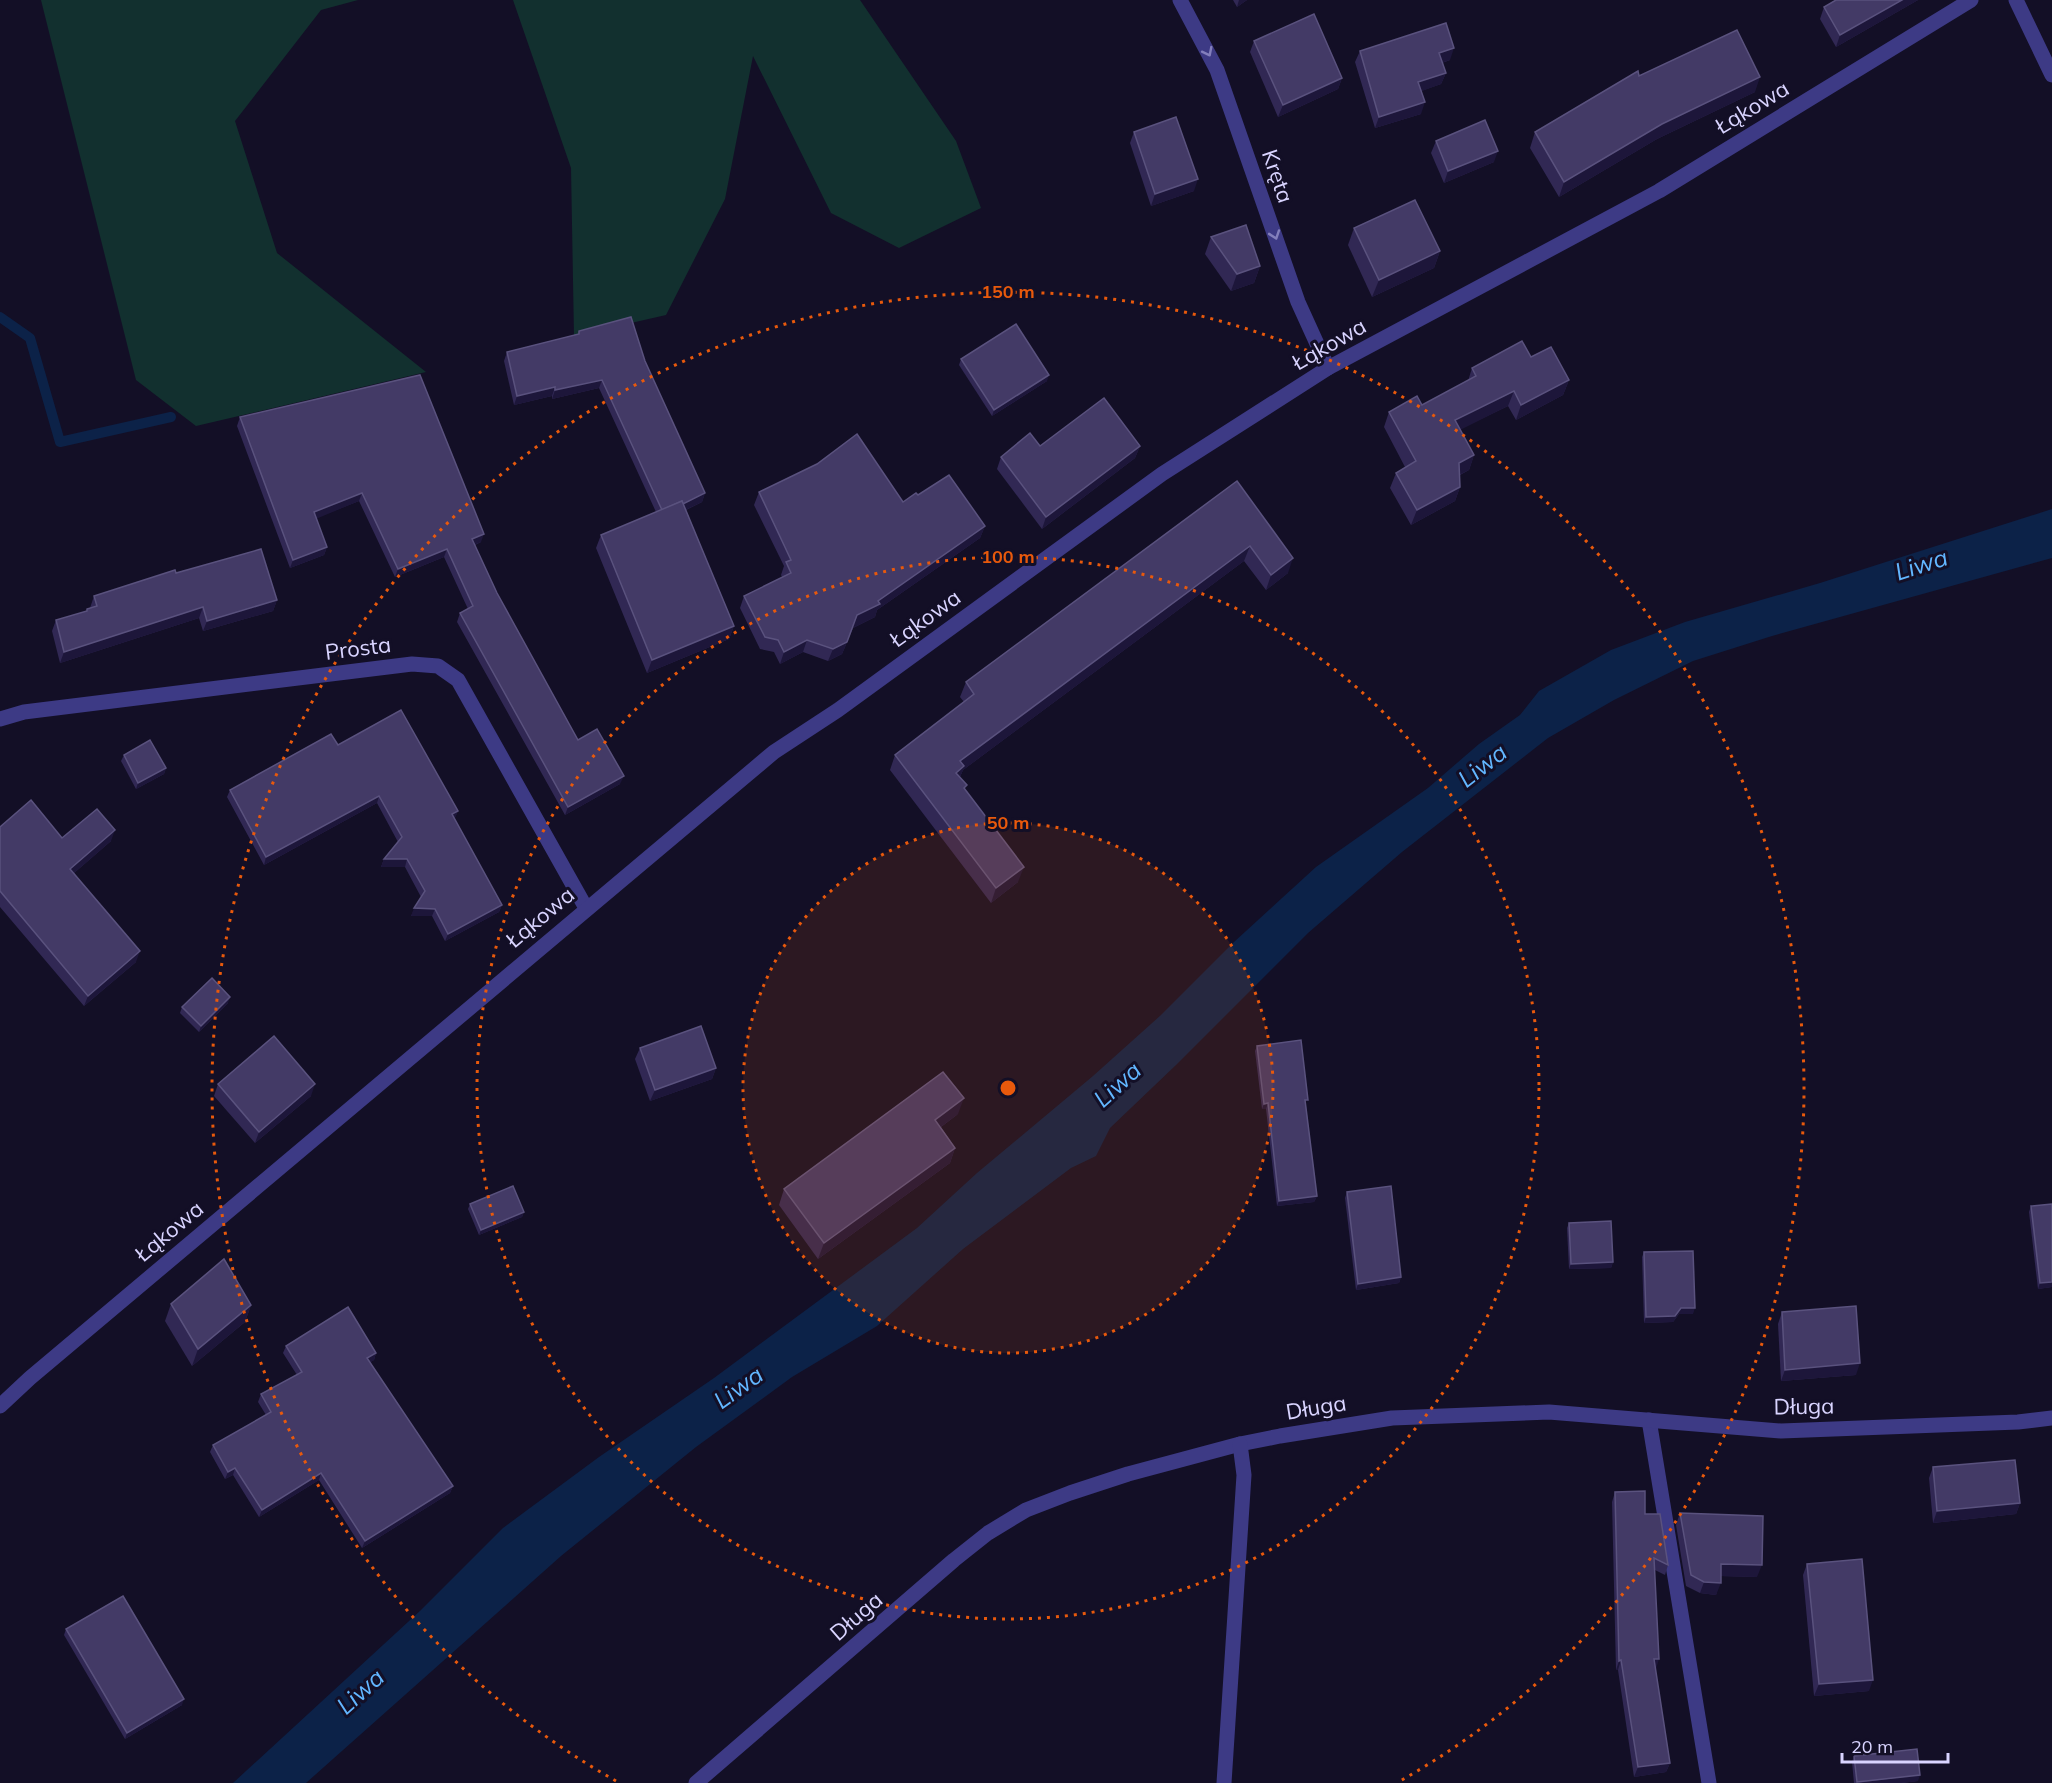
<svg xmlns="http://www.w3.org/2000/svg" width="2052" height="1783" viewBox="0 0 2052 1783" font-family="Mulish,sans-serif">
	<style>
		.green { fill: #12302f }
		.water { fill: #0c2248 }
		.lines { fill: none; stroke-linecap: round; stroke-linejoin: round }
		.stream { stroke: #0c2248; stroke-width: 10 }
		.minor { stroke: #3d3a85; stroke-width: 15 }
		.wall { fill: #312854 }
		.shaded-wall { fill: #1d163a }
		.building { fill: #433a66; stroke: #5a527e; stroke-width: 1.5 }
		.oneway { stroke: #837fbc }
		.ring { fill: none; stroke: #e8590c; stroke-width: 3; stroke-dasharray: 3 6 }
		.labels { text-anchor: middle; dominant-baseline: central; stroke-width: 6; stroke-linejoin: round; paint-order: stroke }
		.street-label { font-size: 22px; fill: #d9d4ff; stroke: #130f26 }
		.water-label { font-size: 24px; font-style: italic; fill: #62b6ff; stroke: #130f26 }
		.centre { fill: #e8590c; stroke: #130f26; stroke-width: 3 }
		.ring-label { font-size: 18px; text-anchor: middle; font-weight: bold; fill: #e8590c; stroke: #130f26; stroke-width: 6; stroke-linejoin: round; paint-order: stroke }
	</style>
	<rect width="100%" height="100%" fill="#130f26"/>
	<g class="green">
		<path d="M 41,0 L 358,0 L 321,10 L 235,121 L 277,253 L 426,372 L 196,426 L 136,380 Z"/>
		<path d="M 513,0 L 860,0 L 956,141 L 981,208 L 899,248 L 831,213 L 753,56 L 725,199 L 666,315 L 574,336 L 571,168 Z"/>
	</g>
	<path class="water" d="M 2052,509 L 2052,558 L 1772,636 L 1693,661 L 1614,700 L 1548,738 L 1402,852 L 1308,933 L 1176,1065 L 1110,1128 L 1096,1156 L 1071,1168 L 963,1249 L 877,1326 L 792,1377 L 696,1447 L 561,1556 L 306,1783 L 233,1783 L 421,1610 L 503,1528 L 599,1457 L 714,1378 L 917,1228 L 977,1173 L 1093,1076 L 1161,1015 L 1234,942 L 1316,867 L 1428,788 L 1479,744 L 1520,715 L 1539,691 L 1611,650 L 1685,622 L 1820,583 Z"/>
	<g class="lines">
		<path class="stream" d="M 0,317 L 30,338 L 60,442 L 171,417"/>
		<g class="minor">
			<path d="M 1180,0 L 1217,70 L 1298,302 L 1328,368"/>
			<path d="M 2016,0 L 2052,75"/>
			<path d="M 0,719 L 24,712 L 412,664 L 438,666 L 458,680 L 586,908"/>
			<path d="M 0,1406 L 30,1378 L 774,752 L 838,710 L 1162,474 L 1328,368 L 1659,191 L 1971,0"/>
			<path d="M 1649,1420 L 1709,1783"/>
			<path d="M 696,1783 L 954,1560 L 988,1533 L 1026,1510 L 1070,1493 L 1128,1474 L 1240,1444 L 1280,1436 L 1392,1418 L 1549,1412 L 1781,1431 L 2018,1422 L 2052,1418"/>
			<path d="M 1224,1783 L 1244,1475 L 1240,1444"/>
		</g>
	</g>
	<g class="wall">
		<path d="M 1233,0 L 1247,0 L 1237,7 Z"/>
		<path d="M 1836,0 L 1918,0 L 1836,47 L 1820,19 L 1824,7 Z"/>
		<path d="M 1254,41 L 1342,78 L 1338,89 L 1278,117 L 1250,52 Z"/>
		<path d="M 1360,51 L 1450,60 L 1442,63 L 1446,73 L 1441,84 L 1421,91 L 1421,114 L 1375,128 L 1355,62 Z"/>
		<path d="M 1639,76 L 1755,92 L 1657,139 L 1559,197 L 1530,148 L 1535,132 Z"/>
		<path d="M 1134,132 L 1194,191 L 1151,206 L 1130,143 Z"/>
		<path d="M 1436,141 L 1494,162 L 1444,183 L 1431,153 Z"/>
		<path d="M 1354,228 L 1440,251 L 1434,268 L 1372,297 L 1348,245 Z"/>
		<path d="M 1211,237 L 1260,266 L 1254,283 L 1231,291 L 1205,254 Z"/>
		<path d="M 579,331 L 645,361 L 705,493 L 702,502 L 686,510 L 734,626 L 729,639 L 647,673 L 596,548 L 601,535 L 656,512 L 599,388 L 552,399 L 552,396 L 514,405 L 504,361 L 507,352 L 578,334 Z"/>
		<path d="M 1531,357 L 1569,380 L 1563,395 L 1516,420 L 1508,406 L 1460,429 L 1474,455 L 1469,470 L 1460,475 L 1460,487 L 1455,501 L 1411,525 L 1390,488 L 1396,473 L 1405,467 L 1384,427 L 1389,412 L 1422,405 L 1468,381 L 1472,368 Z"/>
		<path d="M 961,359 L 1047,381 L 992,416 L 959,365 Z"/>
		<path d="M 240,417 L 481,542 L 475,545 L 497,593 L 578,740 L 620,784 L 565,815 L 457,622 L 460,613 L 468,609 L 444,557 L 395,577 L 359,501 L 316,518 L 327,547 L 324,555 L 290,568 L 237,426 Z"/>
		<path d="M 1040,446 L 1140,446 L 1135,458 L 1042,529 L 997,469 L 1001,457 Z"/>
		<path d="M 1237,481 L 1288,573 L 1266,590 L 1244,561 L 963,770 L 960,777 L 965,790 L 1018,882 L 991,903 L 890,770 L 895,755 L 964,702 L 960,697 L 966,682 Z"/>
		<path d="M 759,492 L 903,502 L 918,495 L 985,526 L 980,538 L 877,610 L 875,617 L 853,628 L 842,654 L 828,661 L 803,652 L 780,664 L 774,652 L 760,649 L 740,608 L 744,596 L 782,577 L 781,575 L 784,566 L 754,505 Z"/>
		<path d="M 176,573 L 277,600 L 273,611 L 203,631 L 199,618 L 60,663 L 52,631 L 56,620 L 86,612 L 87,609 L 90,608 L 94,596 Z"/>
		<path d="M 338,745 L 458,811 L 454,819 L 502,905 L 499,912 L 445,941 L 432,916 L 411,916 L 421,897 L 405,867 L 381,867 L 384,859 L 398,842 L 377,803 L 264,865 L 227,797 L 230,790 Z"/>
		<path d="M 124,755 L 166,768 L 164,774 L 136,789 L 121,761 Z"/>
		<path d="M 0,827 L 62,838 L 111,841 L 74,873 L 136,962 L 84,1006 L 0,907 Z"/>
		<path d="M 228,1003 L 199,1032 L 180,1013 L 182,1007 Z"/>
		<path d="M 1257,1046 L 1306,1106 L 1317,1196 L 1314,1202 L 1277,1206 L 1266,1109 L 1262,1109 L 1255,1051 Z"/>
		<path d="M 640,1048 L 716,1068 L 712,1079 L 650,1101 L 635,1059 Z"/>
		<path d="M 218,1084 L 311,1096 L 255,1143 L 214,1096 Z"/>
		<path d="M 958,1114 L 941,1127 L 955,1148 L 950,1163 L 818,1259 L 779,1205 L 784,1189 Z"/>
		<path d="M 1347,1192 L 1401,1277 L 1399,1283 L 1356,1290 L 1345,1198 Z"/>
		<path d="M 470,1204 L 524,1212 L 522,1217 L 479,1235 L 468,1209 Z"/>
		<path d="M 2031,1206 L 2052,1287 L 2038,1289 L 2029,1212 Z"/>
		<path d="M 1569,1223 L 1613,1262 L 1611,1268 L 1569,1269 L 1567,1228 Z"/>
		<path d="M 1644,1252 L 1693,1314 L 1679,1314 L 1673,1322 L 1644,1323 L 1642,1257 Z"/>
		<path d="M 171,1304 L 251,1305 L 245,1322 L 192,1366 L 165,1321 Z"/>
		<path d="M 1782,1312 L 1856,1375 L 1781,1381 L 1778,1324 Z"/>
		<path d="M 286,1346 L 376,1353 L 374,1360 L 370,1362 L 453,1486 L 450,1493 L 362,1548 L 319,1480 L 259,1517 L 233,1475 L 225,1479 L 210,1452 L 213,1445 L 266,1415 L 258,1402 L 261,1394 L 297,1375 L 283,1353 Z"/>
		<path d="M 1933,1467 L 2020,1503 L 2016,1514 L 1933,1523 L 1929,1478 Z"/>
		<path d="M 1615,1492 L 1645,1514 L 1668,1565 L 1665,1575 L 1655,1570 L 1655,1669 L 1670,1763 L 1666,1772 L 1634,1777 L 1618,1670 L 1616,1670 L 1612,1502 Z"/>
		<path d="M 1680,1513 L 1757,1577 L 1721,1576 L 1716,1595 L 1700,1593 L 1686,1586 L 1676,1525 Z"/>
		<path d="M 1807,1564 L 1869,1691 L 1814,1696 L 1803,1575 Z"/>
		<path d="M 66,1629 L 182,1705 L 125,1739 L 64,1635 Z"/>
		<path d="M 1854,1756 L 1918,1781 L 1901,1783 L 1854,1783 L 1852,1762 Z"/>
	</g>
	<g class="shaded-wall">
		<path d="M 1239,0 L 1247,0 L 1237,7 Z"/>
		<path d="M 1902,0 L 1918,0 L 1836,47 L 1840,35 Z"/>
		<path d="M 1454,48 L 1450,60 L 1435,65 L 1439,53 Z"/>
		<path d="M 1446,73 L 1441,84 L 1414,94 L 1418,82 Z"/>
		<path d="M 1760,77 L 1755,92 L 1657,139 L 1559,197 L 1564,182 L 1662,124 Z"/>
		<path d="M 1342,78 L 1338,89 L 1278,117 L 1283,105 Z"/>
		<path d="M 1425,102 L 1421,114 L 1375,128 L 1379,117 Z"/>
		<path d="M 1498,151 L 1494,162 L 1444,183 L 1448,171 Z"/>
		<path d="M 1198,179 L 1194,191 L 1151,206 L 1155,194 Z"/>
		<path d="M 1440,251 L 1434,268 L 1372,297 L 1379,280 Z"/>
		<path d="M 1260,266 L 1254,283 L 1231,291 L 1237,274 Z"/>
		<path d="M 1049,375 L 1047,381 L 992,416 L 994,410 Z"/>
		<path d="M 602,380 L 599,388 L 552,399 L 555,390 Z"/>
		<path d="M 1569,380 L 1563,395 L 1516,420 L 1521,405 Z"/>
		<path d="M 555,387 L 552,396 L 514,405 L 517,396 Z"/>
		<path d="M 1514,391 L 1508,406 L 1450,435 L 1455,420 Z"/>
		<path d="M 1140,446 L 1135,458 L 1042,529 L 1046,517 Z"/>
		<path d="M 1474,455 L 1469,470 L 1453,478 L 1459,463 Z"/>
		<path d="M 1460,487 L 1455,501 L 1411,525 L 1417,510 Z"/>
		<path d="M 362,493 L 359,501 L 311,521 L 314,512 Z"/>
		<path d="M 705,493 L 702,502 L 660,522 L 664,513 Z"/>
		<path d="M 985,526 L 980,538 L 877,610 L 875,617 L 853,628 L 842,654 L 828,661 L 833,649 L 857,615 Z"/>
		<path d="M 484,534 L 481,542 L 469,547 L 472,539 Z"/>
		<path d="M 1250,546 L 1244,561 L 963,770 L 958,781 L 951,788 L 960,761 Z"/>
		<path d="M 327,547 L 324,555 L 290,568 L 293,560 Z"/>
		<path d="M 447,549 L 444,557 L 395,577 L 398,569 Z"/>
		<path d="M 1293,558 L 1288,573 L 1266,590 L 1271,575 Z"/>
		<path d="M 277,600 L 273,611 L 203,631 L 207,621 Z"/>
		<path d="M 203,607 L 199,618 L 60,663 L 64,652 Z"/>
		<path d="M 734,626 L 729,639 L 647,673 L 652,660 Z"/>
		<path d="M 807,640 L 803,652 L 780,664 L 784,652 Z"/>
		<path d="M 166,768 L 164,774 L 136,789 L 138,783 Z"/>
		<path d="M 624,776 L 620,784 L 565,815 L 568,807 Z"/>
		<path d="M 379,796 L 377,803 L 264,865 L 266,857 Z"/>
		<path d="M 458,811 L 455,818 L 449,822 L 452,814 Z"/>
		<path d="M 115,830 L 111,841 L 66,880 L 70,869 Z"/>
		<path d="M 384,859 L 407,859 L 405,867 L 381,867 Z"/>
		<path d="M 1024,867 L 1018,882 L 991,903 L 996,888 Z"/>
		<path d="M 502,905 L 499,912 L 445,941 L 448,934 Z"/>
		<path d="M 414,908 L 435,909 L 432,916 L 411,916 Z"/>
		<path d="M 140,951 L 136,962 L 84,1006 L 88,996 Z"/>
		<path d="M 230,997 L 228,1003 L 199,1032 L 201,1026 Z"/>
		<path d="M 716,1068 L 712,1079 L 650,1101 L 655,1090 Z"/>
		<path d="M 315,1084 L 311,1096 L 255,1143 L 259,1132 Z"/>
		<path d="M 964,1098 L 958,1114 L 929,1136 L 935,1120 Z"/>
		<path d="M 1268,1103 L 1266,1109 L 1262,1109 L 1264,1104 Z"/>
		<path d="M 955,1148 L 950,1163 L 818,1259 L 824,1243 Z"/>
		<path d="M 1317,1196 L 1314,1202 L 1277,1206 L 1279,1201 Z"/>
		<path d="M 524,1212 L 522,1217 L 479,1235 L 481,1230 Z"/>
		<path d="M 1613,1262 L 1611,1268 L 1569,1269 L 1571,1264 Z"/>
		<path d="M 1401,1277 L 1399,1283 L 1356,1290 L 1358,1284 Z"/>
		<path d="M 2052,1282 L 2052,1287 L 2038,1289 L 2040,1283 Z"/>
		<path d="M 251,1305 L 245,1322 L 192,1366 L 198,1349 Z"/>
		<path d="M 1681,1308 L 1695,1308 L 1693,1314 L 1679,1314 L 1673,1322 L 1644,1323 L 1646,1317 Z"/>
		<path d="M 376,1353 L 374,1360 L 365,1366 L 367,1358 Z"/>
		<path d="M 1860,1363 L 1856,1375 L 1781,1381 L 1785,1370 Z"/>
		<path d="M 235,1468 L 233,1475 L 225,1479 L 228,1472 Z"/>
		<path d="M 321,1473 L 319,1480 L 259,1517 L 262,1510 Z"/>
		<path d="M 453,1486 L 450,1493 L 362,1548 L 365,1541 Z"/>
		<path d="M 2020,1503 L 2016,1514 L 1933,1523 L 1937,1511 Z"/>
		<path d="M 1721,1564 L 1762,1565 L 1757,1577 L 1717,1576 Z"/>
		<path d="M 1704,1582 L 1721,1583 L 1716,1595 L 1700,1593 Z"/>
		<path d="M 1654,1659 L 1659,1659 L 1656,1669 L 1650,1669 Z"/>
		<path d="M 1621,1660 L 1618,1670 L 1616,1670 L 1619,1661 Z"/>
		<path d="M 1873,1680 L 1869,1691 L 1814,1696 L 1819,1684 Z"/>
		<path d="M 184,1699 L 182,1705 L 125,1739 L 127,1733 Z"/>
		<path d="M 1670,1763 L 1666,1772 L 1634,1777 L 1638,1767 Z"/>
		<path d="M 1920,1775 L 1918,1781 L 1901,1783 L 1857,1783 Z"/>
	</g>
	<g class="building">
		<path d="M 1836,0 L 1902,0 L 1840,35 L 1824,7 Z"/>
		<path d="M 1314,14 L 1342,78 L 1283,105 L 1254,41 Z"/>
		<path d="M 1446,23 L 1454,48 L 1439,53 L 1446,73 L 1418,82 L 1425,102 L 1379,117 L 1360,51 Z"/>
		<path d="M 1737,30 L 1760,77 L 1662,124 L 1564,182 L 1535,132 L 1638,71 L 1639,76 Z"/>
		<path d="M 1176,117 L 1198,179 L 1155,194 L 1134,132 Z"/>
		<path d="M 1485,120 L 1498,151 L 1448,171 L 1436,141 Z"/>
		<path d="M 1415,200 L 1440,251 L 1379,280 L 1354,228 Z"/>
		<path d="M 1246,225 L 1260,266 L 1237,274 L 1211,237 Z"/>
		<path d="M 631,317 L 645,361 L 705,493 L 683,504 L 682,501 L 662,510 L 602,380 L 555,390 L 555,387 L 517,396 L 507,352 L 579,334 L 579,331 Z"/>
		<path d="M 1016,324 L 1049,375 L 994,410 L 961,359 Z"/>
		<path d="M 1522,341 L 1531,357 L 1551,347 L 1569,380 L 1521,405 L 1514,391 L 1455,420 L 1474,455 L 1459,463 L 1460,487 L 1417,510 L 1396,473 L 1416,461 L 1389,412 L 1417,396 L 1422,405 L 1476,376 L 1472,368 Z"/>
		<path d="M 420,375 L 484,534 L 472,539 L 497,593 L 578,740 L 597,729 L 624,776 L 568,807 L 460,613 L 473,606 L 447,549 L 398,569 L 362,493 L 314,512 L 327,547 L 293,560 L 240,417 Z"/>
		<path d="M 1104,398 L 1140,446 L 1046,517 L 1001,457 L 1030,433 L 1040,446 Z"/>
		<path d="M 857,434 L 903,502 L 916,493 L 918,495 L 949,475 L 985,526 L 878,601 L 880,604 L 857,615 L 847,642 L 833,649 L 807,640 L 784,652 L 778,640 L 765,637 L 744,596 L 791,573 L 786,562 L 791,560 L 759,492 L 817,464 Z"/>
		<path d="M 1237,481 L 1293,558 L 1271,575 L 1250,546 L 960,761 L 964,766 L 956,773 L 967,785 L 964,788 L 1024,867 L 996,888 L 895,755 L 974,694 L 966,682 Z"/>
		<path d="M 682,501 L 734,626 L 652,660 L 601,535 Z"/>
		<path d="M 261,549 L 277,600 L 207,621 L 203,607 L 64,652 L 56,620 L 87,611 L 87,609 L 97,606 L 94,596 L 175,570 L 176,573 Z"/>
		<path d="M 401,710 L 458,811 L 452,814 L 502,905 L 448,934 L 435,909 L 414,908 L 425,891 L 407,859 L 384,859 L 402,837 L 379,796 L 266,857 L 230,790 L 331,734 L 338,745 Z"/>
		<path d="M 150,740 L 166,768 L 138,783 L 124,755 Z"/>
		<path d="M 31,800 L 62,838 L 97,809 L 115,830 L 70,869 L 140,951 L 88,996 L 0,891 L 0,827 Z"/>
		<path d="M 212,978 L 230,997 L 201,1026 L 182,1007 Z"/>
		<path d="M 701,1026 L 716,1068 L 655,1090 L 640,1048 Z"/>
		<path d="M 274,1036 L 315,1084 L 259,1132 L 218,1084 Z"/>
		<path d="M 1301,1040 L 1308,1100 L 1305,1100 L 1317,1196 L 1279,1201 L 1268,1103 L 1264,1104 L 1257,1046 Z"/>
		<path d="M 943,1072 L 964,1098 L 935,1120 L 955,1148 L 824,1243 L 784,1189 Z"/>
		<path d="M 513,1186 L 524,1212 L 481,1230 L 470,1204 Z"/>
		<path d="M 1391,1186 L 1401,1277 L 1358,1284 L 1347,1192 Z"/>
		<path d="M 2052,1204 L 2052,1282 L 2040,1283 L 2031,1206 Z"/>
		<path d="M 1611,1221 L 1613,1262 L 1571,1264 L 1569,1223 Z"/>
		<path d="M 1693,1251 L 1695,1308 L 1681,1308 L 1675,1316 L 1646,1317 L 1644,1252 Z"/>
		<path d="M 224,1259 L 251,1305 L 198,1349 L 171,1304 Z"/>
		<path d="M 1856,1306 L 1860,1363 L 1785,1370 L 1782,1312 Z"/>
		<path d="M 348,1307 L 376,1353 L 367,1358 L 453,1486 L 365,1541 L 321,1473 L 262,1510 L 235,1468 L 228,1472 L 213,1445 L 271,1412 L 261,1394 L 302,1372 L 286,1346 Z"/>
		<path d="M 2015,1460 L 2020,1503 L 1937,1511 L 1933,1467 Z"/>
		<path d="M 1645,1491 L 1645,1514 L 1660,1514 L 1668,1565 L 1654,1558 L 1659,1659 L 1654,1659 L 1670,1763 L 1638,1767 L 1621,1660 L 1619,1661 L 1615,1492 Z"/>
		<path d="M 1680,1513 L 1763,1516 L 1762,1565 L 1721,1564 L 1721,1583 L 1704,1582 L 1691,1575 Z"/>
		<path d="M 1862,1559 L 1873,1680 L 1819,1684 L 1807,1564 Z"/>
		<path d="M 123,1596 L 184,1699 L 127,1733 L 66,1629 Z"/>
		<path d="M 1917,1749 L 1920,1775 L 1857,1782 L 1854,1756 Z"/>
	</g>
	<defs><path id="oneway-chevron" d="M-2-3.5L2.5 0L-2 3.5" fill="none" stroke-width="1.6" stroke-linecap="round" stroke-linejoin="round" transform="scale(1.5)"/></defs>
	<g class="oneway">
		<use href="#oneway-chevron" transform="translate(1208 52) rotate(63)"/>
		<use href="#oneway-chevron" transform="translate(1275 235) rotate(71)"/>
	</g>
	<circle cx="1008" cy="1088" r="265" fill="#e8590c" fill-opacity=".12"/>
	<g class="ring">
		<circle cx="1008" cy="1088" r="265"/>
		<circle cx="1008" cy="1088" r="531"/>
		<path d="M616 1781A796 796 0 1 1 1400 1781"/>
	</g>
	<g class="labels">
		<g class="street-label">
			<text transform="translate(1752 107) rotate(-31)">Łąkowa</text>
			<text transform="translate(1278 176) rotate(71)">Kręta</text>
			<text transform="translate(1329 344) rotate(-30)">Łąkowa</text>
			<text transform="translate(925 618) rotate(-36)">Łąkowa</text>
			<text transform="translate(358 648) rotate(-7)">Prosta</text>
			<text transform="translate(540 917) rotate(-40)">Łąkowa</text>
			<text transform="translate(169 1231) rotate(-40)">Łąkowa</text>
			<text transform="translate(1804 1406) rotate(-1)">Długa</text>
			<text transform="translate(1316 1407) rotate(-9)">Długa</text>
			<text transform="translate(856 1616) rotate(-41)">Długa</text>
		</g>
		<g class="water-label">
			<text transform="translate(1921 564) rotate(-18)">Liwa</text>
			<text transform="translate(1482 765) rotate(-38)">Liwa</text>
			<text transform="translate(1117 1084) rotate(-42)">Liwa</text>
			<text transform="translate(738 1387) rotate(-36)">Liwa</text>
			<text transform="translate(360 1691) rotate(-42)">Liwa</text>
		</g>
	</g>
	<circle cx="1008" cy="1088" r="9" class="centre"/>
	<g class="ring-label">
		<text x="1008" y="298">150 m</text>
		<text x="1008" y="563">100 m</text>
		<text x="1008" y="829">50 m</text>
	</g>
	<path d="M1842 1753v9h106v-9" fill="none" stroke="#d9d4ff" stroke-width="3"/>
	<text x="1851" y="1753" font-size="18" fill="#d9d4ff" stroke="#130f26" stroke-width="4.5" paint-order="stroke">20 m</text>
</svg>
